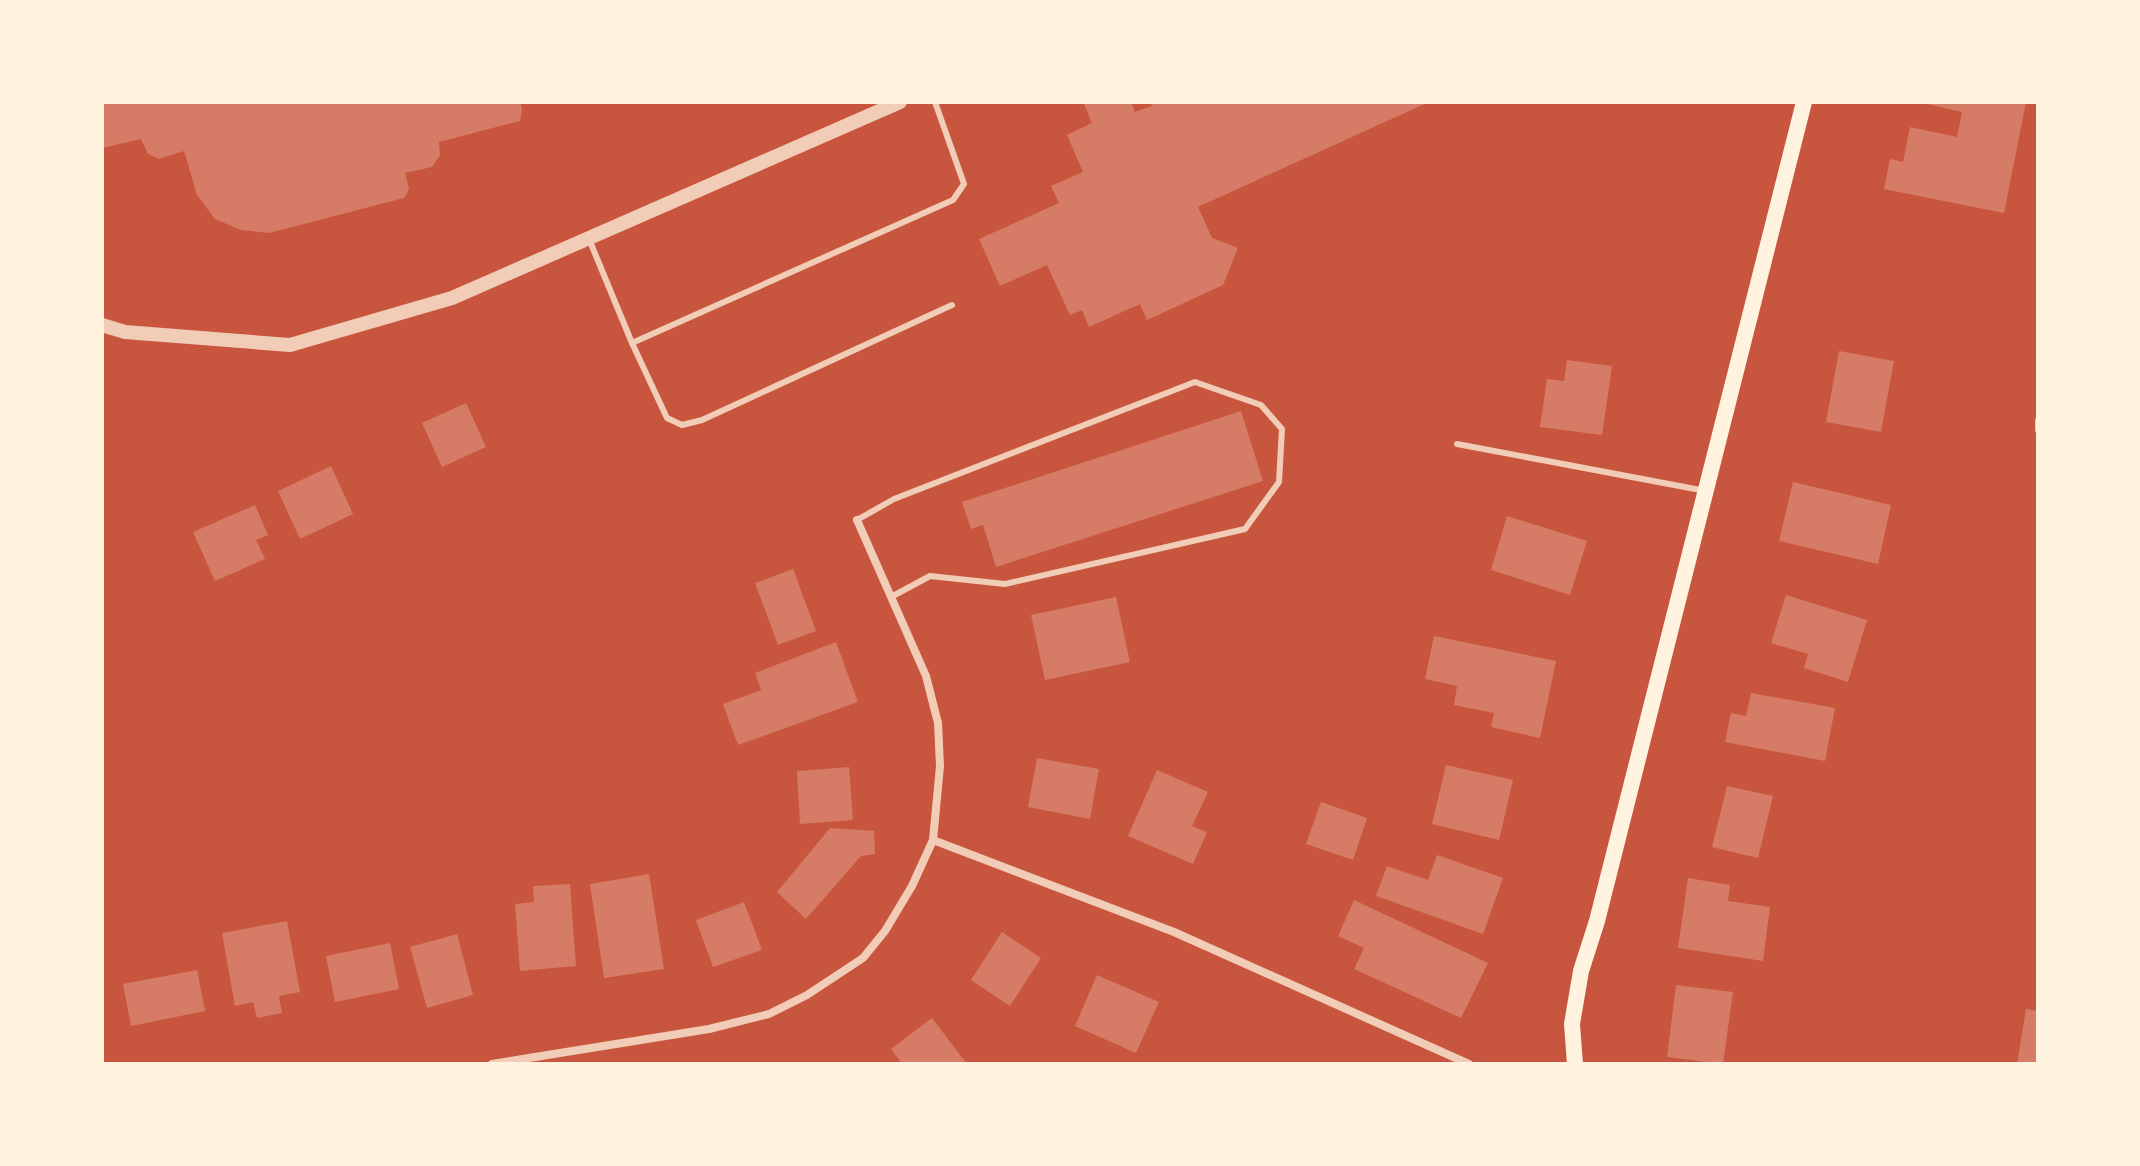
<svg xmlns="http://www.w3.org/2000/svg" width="2140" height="1166" viewBox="0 0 2140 1166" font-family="'Roboto Condensed',sans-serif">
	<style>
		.building { fill: #d67c66 }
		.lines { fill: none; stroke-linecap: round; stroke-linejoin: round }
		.service { stroke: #f1ccb7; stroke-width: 6 }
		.minor { stroke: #f1ccb7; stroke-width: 8 }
		.tertiary { stroke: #f1ccb7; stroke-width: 14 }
		.secondary { stroke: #fff3e0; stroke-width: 16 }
	</style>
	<rect width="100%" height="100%" fill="#c8553d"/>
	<g class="building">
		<path d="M 102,102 L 520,102 L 522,109 L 520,121 L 439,142 L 440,155 L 432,167 L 405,173 L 409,189 L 404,198 L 269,233 L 241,230 L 215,219 L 197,195 L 184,151 L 159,159 L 148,154 L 141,139 L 102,148 Z"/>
		<path d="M 1088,102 L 1131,102 L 1135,112 L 1152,106 L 1150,102 L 1429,102 L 1198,207 L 1212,238 L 1238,248 L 1223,285 L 1147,320 L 1140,304 L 1089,327 L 1082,310 L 1070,315 L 1047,265 L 1000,286 L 979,239 L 1059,203 L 1051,186 L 1083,172 L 1067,135 L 1092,123 L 1084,104 Z"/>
		<path d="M 1919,102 L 2026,102 L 2004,213 L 1884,189 L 1890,159 L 1903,162 L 1910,127 L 1957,137 L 1962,112 Z"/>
		<path d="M 1839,351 L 1894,361 L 1881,432 L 1826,422 Z"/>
		<path d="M 1567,360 L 1612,366 L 1602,435 L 1540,427 L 1547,379 L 1564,381 Z"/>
		<path d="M 466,403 L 486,447 L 442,467 L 422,423 Z"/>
		<path d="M 1241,411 L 1263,481 L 996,567 L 983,525 L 971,529 L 962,502 Z"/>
		<path d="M 331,466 L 353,514 L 300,539 L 278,491 Z"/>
		<path d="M 1793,482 L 1891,505 L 1878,564 L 1779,541 Z"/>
		<path d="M 255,505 L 268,535 L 256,540 L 265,559 L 215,581 L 193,532 Z"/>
		<path d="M 1507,516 L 1587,541 L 1570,595 L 1491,570 Z"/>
		<path d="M 793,569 L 816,631 L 778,645 L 755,583 Z"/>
		<path d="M 1786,595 L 1867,620 L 1848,682 L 1804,668 L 1808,654 L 1771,643 Z"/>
		<path d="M 1116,597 L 1130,662 L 1045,680 L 1031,615 Z"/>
		<path d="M 1434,636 L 1556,661 L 1540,738 L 1491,727 L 1494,713 L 1454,705 L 1457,686 L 1425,679 Z"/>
		<path d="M 836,642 L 858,702 L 738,745 L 723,704 L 761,690 L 755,673 Z"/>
		<path d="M 1751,693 L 1835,708 L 1825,761 L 1725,742 L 1731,713 L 1746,716 Z"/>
		<path d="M 1037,758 L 1099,769 L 1090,819 L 1028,807 Z"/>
		<path d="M 1446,765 L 1513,780 L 1499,840 L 1432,824 Z"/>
		<path d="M 849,767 L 853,820 L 800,824 L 797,771 Z"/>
		<path d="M 1157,770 L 1208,792 L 1192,826 L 1207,832 L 1193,864 L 1128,836 Z"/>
		<path d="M 1727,786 L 1773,796 L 1758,858 L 1712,847 Z"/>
		<path d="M 1321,802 L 1367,818 L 1353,860 L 1306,844 Z"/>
		<path d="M 830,828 L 874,831 L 875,854 L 861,856 L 806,919 L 777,892 Z"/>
		<path d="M 1437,855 L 1503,878 L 1483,934 L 1376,896 L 1387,866 L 1428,880 Z"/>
		<path d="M 649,874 L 664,969 L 604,978 L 590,884 Z"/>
		<path d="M 1688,878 L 1730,885 L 1728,901 L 1770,907 L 1763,961 L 1678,948 Z"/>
		<path d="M 570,884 L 576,966 L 520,971 L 515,904 L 534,902 L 533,886 Z"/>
		<path d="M 1354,900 L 1488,963 L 1461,1018 L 1354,969 L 1364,948 L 1338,936 Z"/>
		<path d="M 744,902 L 762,950 L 713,967 L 696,920 Z"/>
		<path d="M 287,921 L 300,992 L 279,996 L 282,1013 L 257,1018 L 253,1002 L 235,1006 L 222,933 Z"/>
		<path d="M 1002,932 L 1041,958 L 1010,1006 L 971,980 Z"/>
		<path d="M 457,934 L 473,995 L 427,1008 L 410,947 Z"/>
		<path d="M 390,943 L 399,989 L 335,1002 L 326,956 Z"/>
		<path d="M 197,970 L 205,1011 L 131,1026 L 123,984 Z"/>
		<path d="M 1097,975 L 1159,1002 L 1136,1053 L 1075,1026 Z"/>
		<path d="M 1676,985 L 1733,992 L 1723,1064 L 1667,1057 Z"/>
		<path d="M 2026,1009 L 2038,1011 L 2038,1064 L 2017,1064 Z"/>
		<path d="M 932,1018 L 967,1064 L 902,1064 L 891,1049 Z"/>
	</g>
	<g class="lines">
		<g class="service">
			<path d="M 589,239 L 632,343 L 953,200 L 964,184 L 935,102"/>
			<path d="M 632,343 L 667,418 L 682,425 L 702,420 L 952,305"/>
			<path d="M 2038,420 L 2038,430"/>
			<path d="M 1457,444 L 1706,491"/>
			<path d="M 857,520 L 894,499 L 1195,382 L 1261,405 L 1282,429 L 1279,482 L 1245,529 L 1005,584 L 930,576 L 891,597"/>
		</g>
		<g class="minor">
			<path d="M 933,840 L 1174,932 L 1469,1064"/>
			<path d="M 492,1064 L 709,1029 L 769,1014 L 807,995 L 863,958 L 885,931 L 912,886 L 933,840 L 940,766 L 938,723 L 926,676 L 857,520"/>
		</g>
		<path class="tertiary" d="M 102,325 L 125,332 L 290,345 L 452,298 L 900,102"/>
		<path class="secondary" d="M 1575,1064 L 1572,1024 L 1581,971 L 1597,921 L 1804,102"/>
	</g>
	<rect width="2140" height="1166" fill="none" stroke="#fff3e0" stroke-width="208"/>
</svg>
